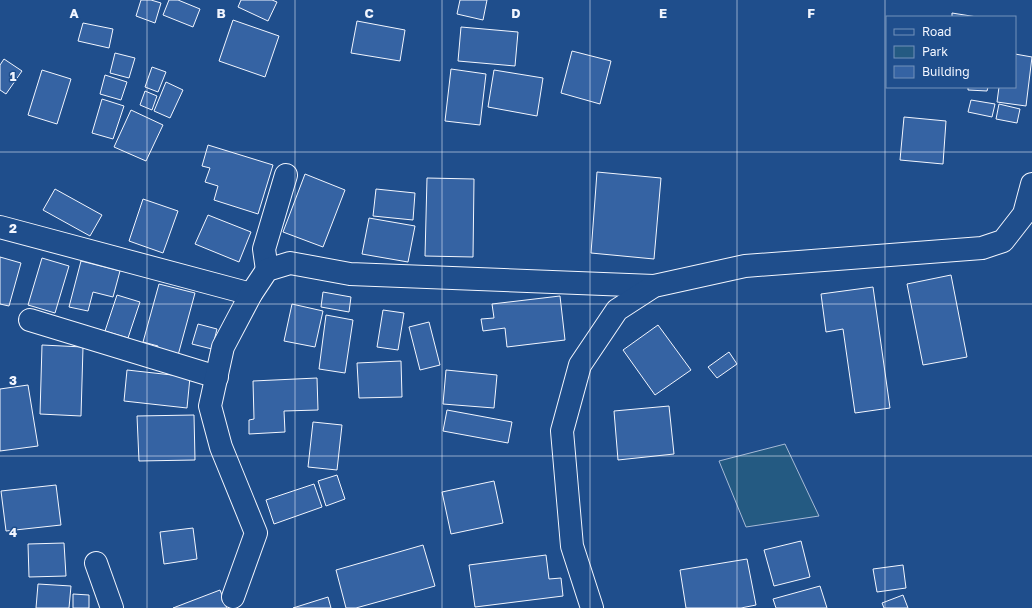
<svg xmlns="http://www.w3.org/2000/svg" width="1032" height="608" viewBox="0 0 1032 608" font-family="'Golos Text',sans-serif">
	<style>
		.green { fill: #245a82; stroke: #a8bbd7 }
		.building { fill: #3563a3; stroke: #f2f6ff }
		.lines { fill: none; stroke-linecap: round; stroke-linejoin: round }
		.minor-casing { stroke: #f2f6ff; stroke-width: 24 }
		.minor { stroke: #1f4e8c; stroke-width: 22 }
		.grid { fill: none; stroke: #f2f6ff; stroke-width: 1; stroke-opacity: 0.55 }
		.grid-label { font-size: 13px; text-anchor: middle; font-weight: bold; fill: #f2f6ff; stroke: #1f4e8c; stroke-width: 3; stroke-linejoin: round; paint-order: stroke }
	</style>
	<rect width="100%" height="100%" fill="#1f4e8c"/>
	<path class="green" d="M 785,444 L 819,516 L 746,527 L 719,461 Z"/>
	<g class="building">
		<path d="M 141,0 L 151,0 L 161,3 L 155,23 L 136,16 Z"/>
		<path d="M 169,0 L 178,0 L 200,9 L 193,27 L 163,15 Z"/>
		<path d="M 241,0 L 272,0 L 277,2 L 268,21 L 238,7 Z"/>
		<path d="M 460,0 L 487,0 L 483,20 L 457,14 Z"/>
		<path d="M 952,13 L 977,17 L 952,17 Z"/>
		<path d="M 233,20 L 279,36 L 265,77 L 219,61 Z"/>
		<path d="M 357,21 L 405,30 L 400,61 L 351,53 Z"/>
		<path d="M 83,23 L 113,29 L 109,48 L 78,41 Z"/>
		<path d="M 461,27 L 518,32 L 515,66 L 458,61 Z"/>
		<path d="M 572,51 L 611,61 L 600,104 L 561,93 Z"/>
		<path d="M 115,53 L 135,58 L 129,78 L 110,73 Z"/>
		<path d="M 1015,54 L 1032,57 L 1026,106 L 997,102 L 999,87 L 1015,87 Z"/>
		<path d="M 4,59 L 22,71 L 6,94 L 0,90 L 0,65 Z"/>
		<path d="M 152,67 L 166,72 L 158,92 L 145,87 Z"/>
		<path d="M 451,69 L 486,74 L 480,125 L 445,121 Z"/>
		<path d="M 42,70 L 71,79 L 57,124 L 28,115 Z"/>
		<path d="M 494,70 L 543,78 L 537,116 L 488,107 Z"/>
		<path d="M 105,75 L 127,82 L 121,100 L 100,94 Z"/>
		<path d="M 166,82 L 183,90 L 170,118 L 154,111 Z"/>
		<path d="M 968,87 L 988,87 L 987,91 L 968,90 Z"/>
		<path d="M 145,91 L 157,96 L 152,110 L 140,105 Z"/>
		<path d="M 102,99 L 124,106 L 113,139 L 92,133 Z"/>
		<path d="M 971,100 L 995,104 L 992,117 L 968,112 Z"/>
		<path d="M 999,104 L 1020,109 L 1017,123 L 996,119 Z"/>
		<path d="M 131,110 L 163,125 L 146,161 L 114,147 Z"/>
		<path d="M 904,117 L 946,121 L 943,164 L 900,160 Z"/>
		<path d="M 208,145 L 273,165 L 258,214 L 214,200 L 218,186 L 205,182 L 210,168 L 202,166 Z"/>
		<path d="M 597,172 L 661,178 L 654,259 L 591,253 Z"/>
		<path d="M 305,174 L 345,190 L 323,247 L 283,232 Z"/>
		<path d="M 427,178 L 474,179 L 473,257 L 425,256 Z"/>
		<path d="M 55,189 L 102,215 L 90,236 L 43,210 Z"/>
		<path d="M 376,189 L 415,193 L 413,220 L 373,216 Z"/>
		<path d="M 143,199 L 178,211 L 163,253 L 129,241 Z"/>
		<path d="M 208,215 L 251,232 L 239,262 L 195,244 Z"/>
		<path d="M 369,218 L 415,226 L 408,262 L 362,254 Z"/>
		<path d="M 0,257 L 21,263 L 9,306 L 0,304 Z"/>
		<path d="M 42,258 L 69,266 L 55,313 L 28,305 Z"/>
		<path d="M 81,261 L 120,271 L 113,297 L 93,292 L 88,311 L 69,307 Z"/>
		<path d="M 951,275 L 967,357 L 923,365 L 907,284 Z"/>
		<path d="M 159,284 L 195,293 L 177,359 L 156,353 L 158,346 L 143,342 Z"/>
		<path d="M 873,287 L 890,408 L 855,413 L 843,329 L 826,332 L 821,294 Z"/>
		<path d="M 323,292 L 351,297 L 349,312 L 321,307 Z"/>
		<path d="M 117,295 L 140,302 L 128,338 L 105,331 Z"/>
		<path d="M 560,296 L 565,340 L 507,347 L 505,328 L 483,331 L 481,319 L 494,318 L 492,304 Z"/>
		<path d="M 292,304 L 323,311 L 315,347 L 284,341 Z"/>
		<path d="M 383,310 L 404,313 L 398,350 L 377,347 Z"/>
		<path d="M 326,315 L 353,320 L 345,373 L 319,369 Z"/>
		<path d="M 429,322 L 440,365 L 420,370 L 409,327 Z"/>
		<path d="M 198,324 L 217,329 L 212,349 L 192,344 Z"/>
		<path d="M 658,325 L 691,370 L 655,395 L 623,350 Z"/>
		<path d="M 42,345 L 83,347 L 81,416 L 40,414 Z"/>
		<path d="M 729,352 L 737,364 L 717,378 L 708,367 Z"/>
		<path d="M 401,361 L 402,397 L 359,398 L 357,363 Z"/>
		<path d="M 127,370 L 190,377 L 187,408 L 124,401 Z"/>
		<path d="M 446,370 L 497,375 L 494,408 L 443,404 Z"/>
		<path d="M 317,378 L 318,410 L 284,411 L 285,432 L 249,434 L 249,420 L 254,419 L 253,381 Z"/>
		<path d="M 28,385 L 38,446 L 0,451 L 0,389 Z"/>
		<path d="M 669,406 L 674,454 L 618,460 L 614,411 Z"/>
		<path d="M 447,410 L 512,422 L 508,443 L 443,431 Z"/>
		<path d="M 194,415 L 195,460 L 139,461 L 137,416 Z"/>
		<path d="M 313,422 L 342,425 L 337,470 L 308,467 Z"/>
		<path d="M 337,475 L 345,499 L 326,506 L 318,481 Z"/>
		<path d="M 494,481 L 503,523 L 451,534 L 442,492 Z"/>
		<path d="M 314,484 L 322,507 L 274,524 L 266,500 Z"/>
		<path d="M 56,485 L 61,525 L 6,531 L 1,491 Z"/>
		<path d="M 193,528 L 197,559 L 164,564 L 160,532 Z"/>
		<path d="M 801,541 L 810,577 L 774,586 L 764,550 Z"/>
		<path d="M 64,543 L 66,576 L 29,577 L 28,544 Z"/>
		<path d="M 423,545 L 435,586 L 356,608 L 346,608 L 336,570 Z"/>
		<path d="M 546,555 L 549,579 L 561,578 L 563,596 L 475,607 L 469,565 Z"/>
		<path d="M 747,559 L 756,605 L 741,608 L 686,608 L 680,570 Z"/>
		<path d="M 903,565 L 906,588 L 877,592 L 873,569 Z"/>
		<path d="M 38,584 L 71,586 L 69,608 L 36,608 Z"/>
		<path d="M 820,586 L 827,608 L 776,608 L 773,599 Z"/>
		<path d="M 220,590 L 227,608 L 173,608 Z"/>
		<path d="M 73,594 L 89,595 L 89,608 L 73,608 Z"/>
		<path d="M 903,595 L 908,608 L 884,608 L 882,603 Z"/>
		<path d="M 328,597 L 331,608 L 293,608 Z"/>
	</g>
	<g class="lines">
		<defs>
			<g id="minor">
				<path d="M 0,227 L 251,294"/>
				<path d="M 267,270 L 264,249 L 286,175"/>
				<path d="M 30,320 L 217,377"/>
				<path d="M 96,563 L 112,608"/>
				<path d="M 233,597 L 256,533 L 221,447 L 210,406 L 223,347 L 251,294 L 267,270 L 290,263 L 350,274 L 654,286"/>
				<path d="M 592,608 L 572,546 L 562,431 L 580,365 L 617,310 L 654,286 L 745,266 L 982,248 L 1003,241 L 1024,214 L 1032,184"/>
			</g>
		</defs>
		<use href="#minor" class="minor-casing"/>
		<use href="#minor" class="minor"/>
	</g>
	<path class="grid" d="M 147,0 L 147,608M 295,0 L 295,608M 442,0 L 442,608M 590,0 L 590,608M 737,0 L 737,608M 885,0 L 885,608M 0,152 L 1032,152M 0,304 L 1032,304M 0,456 L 1032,456"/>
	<g class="grid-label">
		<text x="74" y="18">A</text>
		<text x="221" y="18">B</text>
		<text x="369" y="18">C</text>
		<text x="516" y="18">D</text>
		<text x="663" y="18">E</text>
		<text x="811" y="18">F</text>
		<text x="13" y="81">1</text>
		<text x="13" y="233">2</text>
		<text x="13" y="385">3</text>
		<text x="13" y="537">4</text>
	</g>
	<rect x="886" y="16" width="130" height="72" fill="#1f4e8c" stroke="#7391ba"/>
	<rect x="894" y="29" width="20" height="6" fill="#1f4e8c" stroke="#7391ba"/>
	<text x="922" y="36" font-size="12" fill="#f2f6ff">Road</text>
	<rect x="894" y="46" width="20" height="12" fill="#245a82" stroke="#7391ba"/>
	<text x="922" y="56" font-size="12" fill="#f2f6ff">Park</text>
	<rect x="894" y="66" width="20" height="12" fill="#3563a3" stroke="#7391ba"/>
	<text x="922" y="76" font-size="12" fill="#f2f6ff">Building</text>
</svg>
